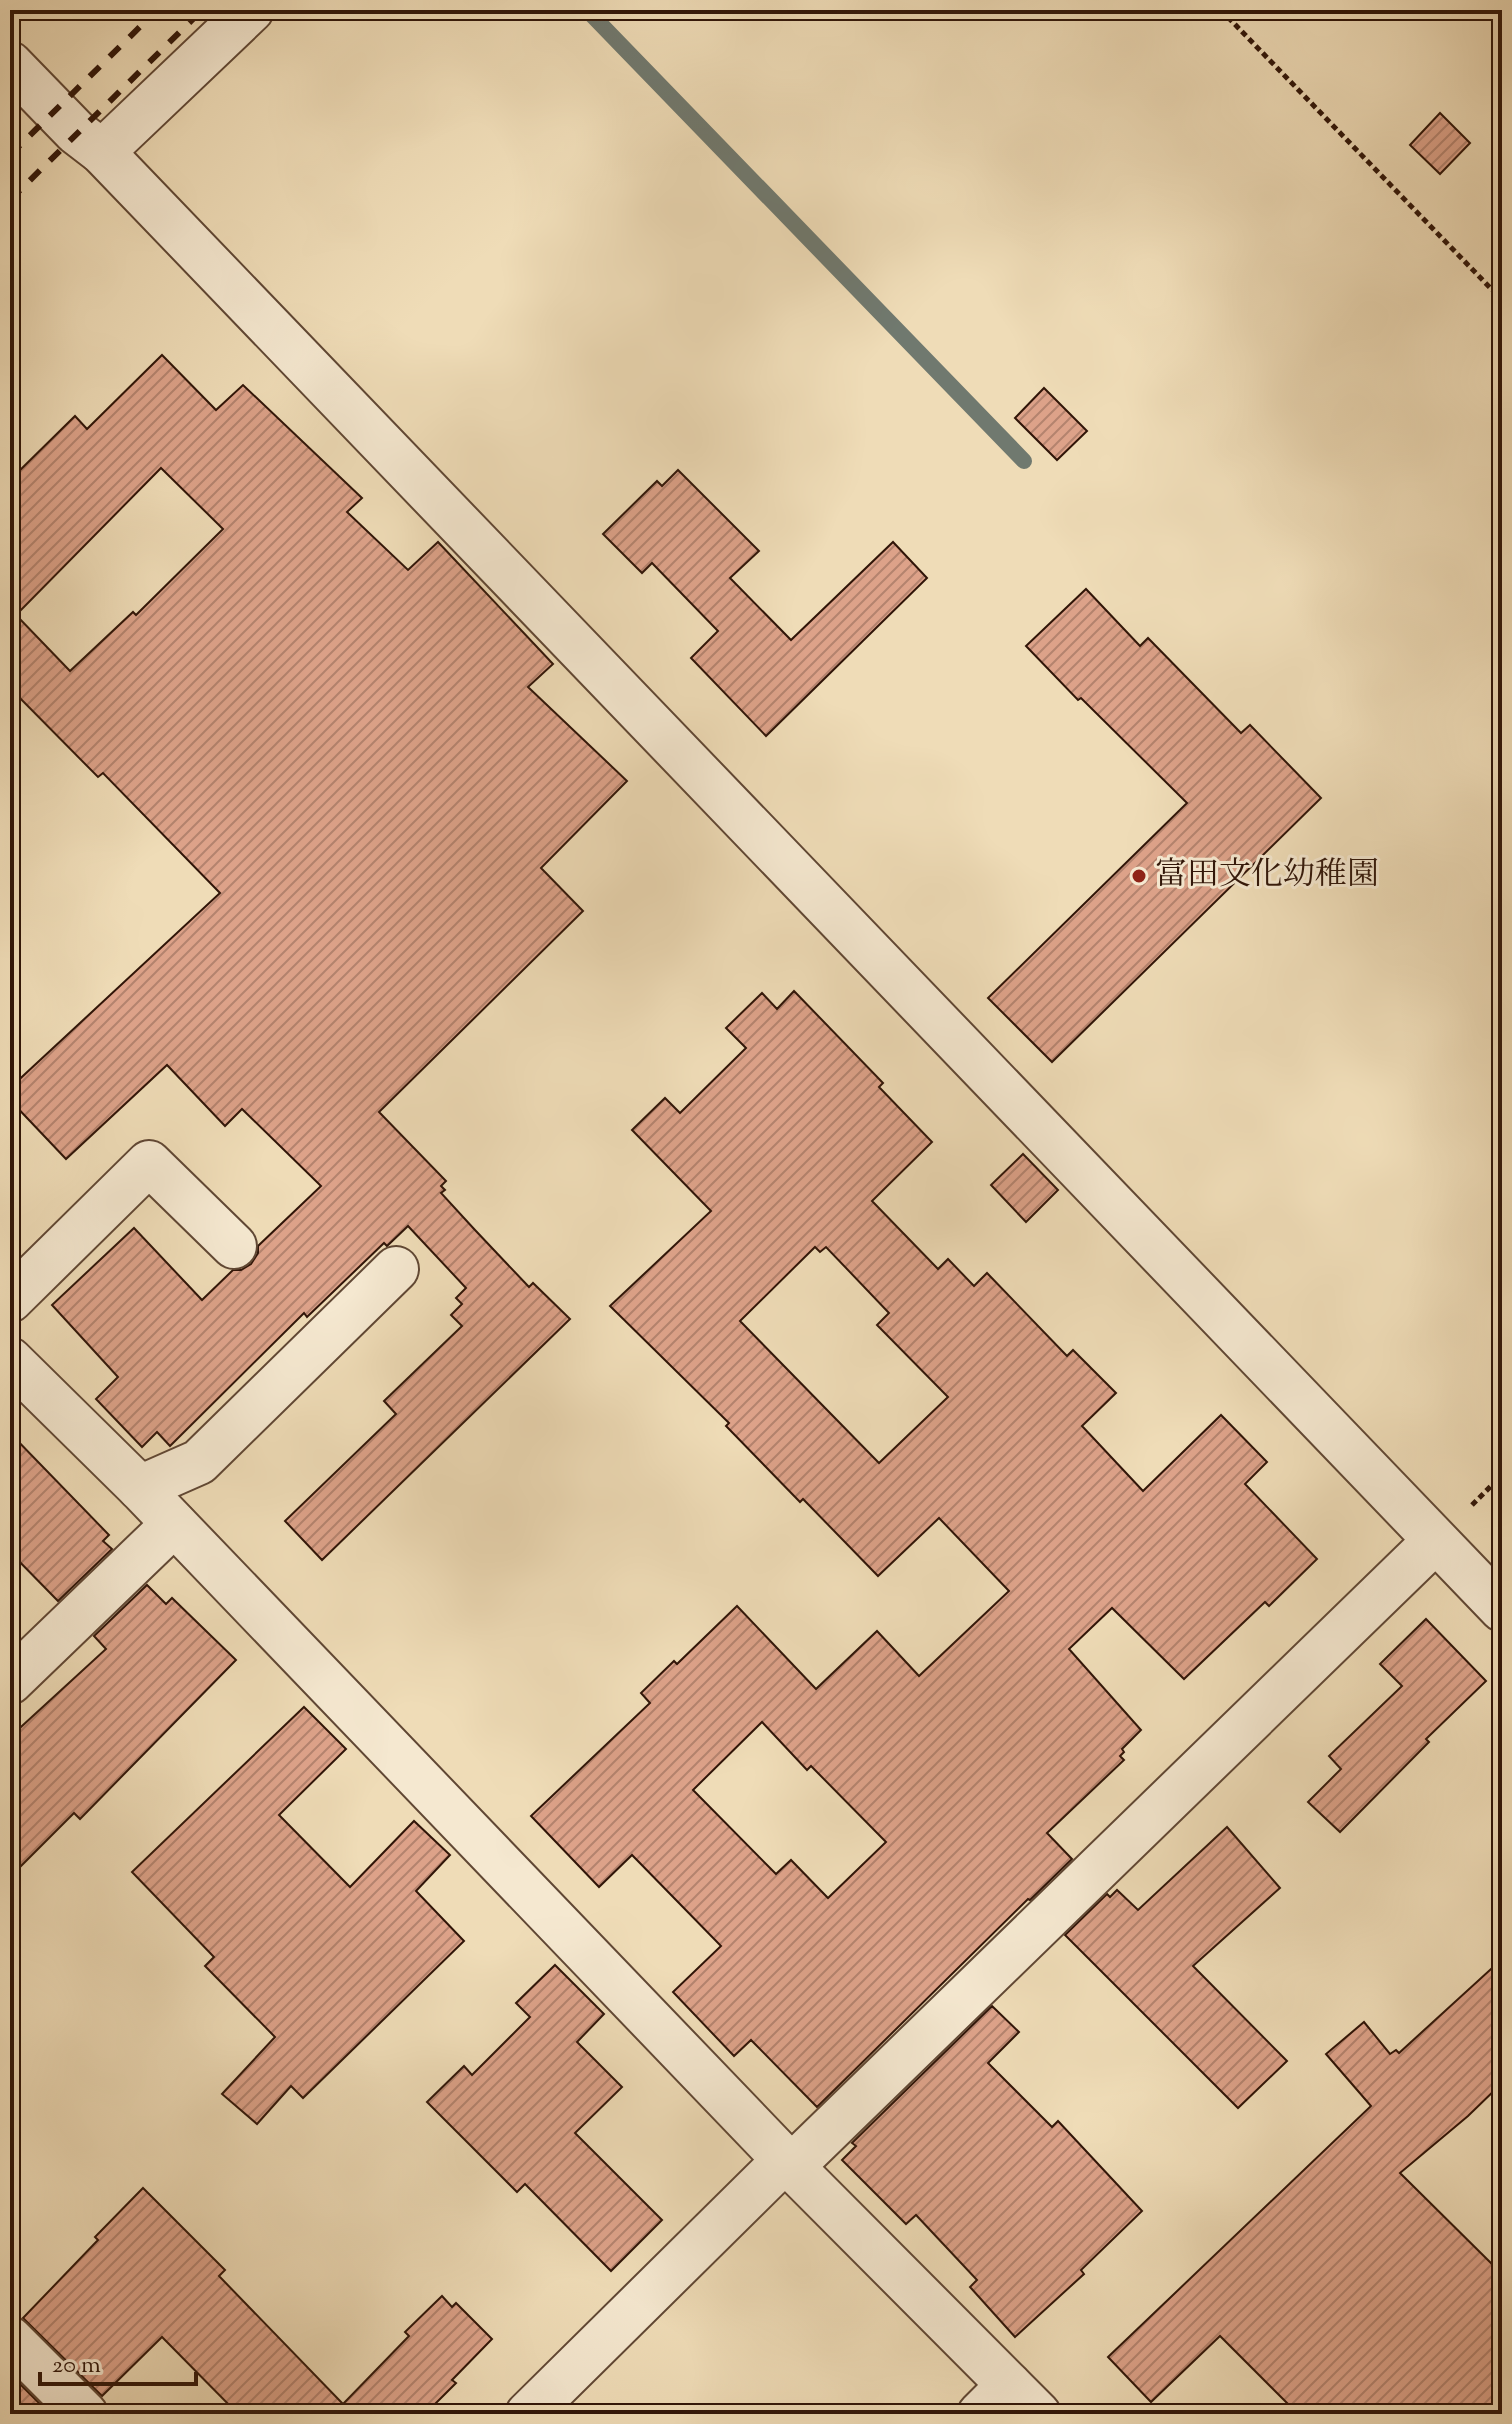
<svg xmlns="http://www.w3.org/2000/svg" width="1512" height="2424" viewBox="0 0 1512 2424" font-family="'Sorts Mill Goudy','Noto Serif JP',serif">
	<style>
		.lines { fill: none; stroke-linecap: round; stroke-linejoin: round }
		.stream { stroke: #70796f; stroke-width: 16 }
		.building { fill: url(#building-hatch); stroke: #301508; stroke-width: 2; fill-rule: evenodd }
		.street-casing { stroke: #604734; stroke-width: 48 }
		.path { stroke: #301508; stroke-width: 5; stroke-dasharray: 6 4; stroke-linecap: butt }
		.street { stroke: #f5e8d0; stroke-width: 44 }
		.rail { stroke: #301508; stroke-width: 6; stroke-dasharray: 14 14; stroke-linecap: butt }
		.poi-dot { fill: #8f2418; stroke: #f5e8d0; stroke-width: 3 }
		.labels { text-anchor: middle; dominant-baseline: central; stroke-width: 6; stroke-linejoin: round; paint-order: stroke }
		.poi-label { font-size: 32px; fill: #301508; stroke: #f5e8d0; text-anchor: start }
	</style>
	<defs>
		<pattern id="building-hatch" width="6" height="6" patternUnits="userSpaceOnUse" patternTransform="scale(2)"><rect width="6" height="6" fill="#dda289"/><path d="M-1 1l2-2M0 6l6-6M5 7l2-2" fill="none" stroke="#b4836e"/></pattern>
	</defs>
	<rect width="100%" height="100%" fill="#efdcb7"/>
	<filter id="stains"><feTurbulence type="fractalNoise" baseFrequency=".0025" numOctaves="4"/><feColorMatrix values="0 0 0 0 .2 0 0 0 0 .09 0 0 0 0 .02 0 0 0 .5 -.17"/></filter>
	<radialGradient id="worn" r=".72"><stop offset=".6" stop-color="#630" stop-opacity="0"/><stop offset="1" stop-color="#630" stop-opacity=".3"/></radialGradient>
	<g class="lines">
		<path class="stream" d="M 587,10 L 1024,461"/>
	</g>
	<g class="building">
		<path d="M 1440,113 L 1470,143 L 1440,174 L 1410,145 Z"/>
		<path d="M 162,355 L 216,410 L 243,385 L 362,498 L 347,512 L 408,570 L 438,542 L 553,664 L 528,687 L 627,781 L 541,868 L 583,911 L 379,1112 L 446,1181 L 441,1186 L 445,1190 L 441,1193 L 475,1230 L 529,1287 L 533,1283 L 570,1319 L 322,1560 L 285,1521 L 396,1414 L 384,1401 L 462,1326 L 451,1315 L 462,1304 L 456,1298 L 466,1288 L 408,1226 L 387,1246 L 384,1243 L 307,1317 L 304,1313 L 170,1446 L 157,1432 L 142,1447 L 96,1399 L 118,1377 L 52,1305 L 134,1228 L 202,1300 L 233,1270 L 241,1270 L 251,1264 L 258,1253 L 258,1246 L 321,1186 L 242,1109 L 225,1126 L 167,1065 L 66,1159 L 10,1100 L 10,1088 L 220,893 L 103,773 L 98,777 L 10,688 L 10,480 L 75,416 L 87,429 ZM 161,468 L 223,529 L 136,615 L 133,612 L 70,671 L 16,615 Z"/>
		<path d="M 1044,388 L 1087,431 L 1057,460 L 1015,418 Z"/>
		<path d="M 678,470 L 759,551 L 730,578 L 791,640 L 893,542 L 927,578 L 766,736 L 691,658 L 718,631 L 652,563 L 642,573 L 603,534 L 657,481 L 662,486 Z"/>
		<path d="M 1086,589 L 1140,646 L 1148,638 L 1241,733 L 1250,725 L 1321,798 L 1052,1062 L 988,998 L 1187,803 L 1081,698 L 1078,700 L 1026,646 Z"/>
		<path d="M 794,991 L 883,1083 L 879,1087 L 932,1142 L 872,1201 L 938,1269 L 948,1259 L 974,1286 L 987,1273 L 1067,1356 L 1073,1350 L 1116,1393 L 1082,1426 L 1143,1491 L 1221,1415 L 1267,1462 L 1245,1484 L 1317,1559 L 1269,1606 L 1265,1602 L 1184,1679 L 1112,1608 L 1069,1649 L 1141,1730 L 1122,1749 L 1124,1752 L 1120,1756 L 1124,1760 L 1047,1833 L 1072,1859 L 1030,1900 L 1028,1899 L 817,2107 L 751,2040 L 734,2056 L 673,1992 L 721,1946 L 632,1855 L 599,1887 L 531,1816 L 650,1703 L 641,1693 L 674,1661 L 677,1664 L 737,1606 L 816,1689 L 877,1631 L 919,1676 L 1009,1591 L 939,1518 L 878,1576 L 803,1499 L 800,1502 L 726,1426 L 729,1423 L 610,1306 L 711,1211 L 632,1130 L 665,1098 L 680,1113 L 746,1048 L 726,1028 L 762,993 L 777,1009 ZM 815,1247 L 820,1252 L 826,1247 L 889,1313 L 877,1325 L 948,1397 L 879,1463 L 740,1321 ZM 762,1722 L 807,1770 L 811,1766 L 886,1842 L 828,1898 L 791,1860 L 776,1874 L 693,1790 Z"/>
		<path d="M 1023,1154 L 1058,1190 L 1026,1222 L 991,1185 Z"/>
		<path d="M 10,1433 L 109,1535 L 103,1541 L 112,1549 L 58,1601 L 10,1552 Z"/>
		<path d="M 147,1585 L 166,1604 L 172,1598 L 236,1660 L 80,1819 L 74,1813 L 10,1877 L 10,1737 L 106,1649 L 94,1636 Z"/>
		<path d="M 1426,1619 L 1486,1681 L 1426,1739 L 1429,1742 L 1340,1832 L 1308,1802 L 1341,1769 L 1329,1756 L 1402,1686 L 1380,1664 Z"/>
		<path d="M 304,1707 L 346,1749 L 279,1815 L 350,1887 L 414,1821 L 450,1855 L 416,1891 L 464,1941 L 303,2098 L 291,2086 L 257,2124 L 222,2094 L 275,2037 L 205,1966 L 214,1957 L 132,1872 Z"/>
		<path d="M 1227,1827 L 1280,1888 L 1193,1966 L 1287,2061 L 1238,2108 L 1065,1935 L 1107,1894 L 1110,1897 L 1117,1890 L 1138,1910 Z"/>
		<path d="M 1502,1959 L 1502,2083 L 1468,2116 L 1400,2173 L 1502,2274 L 1502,2414 L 1298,2414 L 1220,2336 L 1151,2402 L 1108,2357 L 1371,2106 L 1326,2054 L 1364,2022 L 1390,2054 L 1396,2050 L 1399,2053 Z"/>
		<path d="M 555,1965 L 604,2014 L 577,2042 L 622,2087 L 575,2133 L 662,2220 L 611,2271 L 525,2184 L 517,2192 L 427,2102 L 464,2066 L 472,2075 L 530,2017 L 516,2003 Z"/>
		<path d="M 992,2006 L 1019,2032 L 988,2063 L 1052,2127 L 1058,2121 L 1142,2211 L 1081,2270 L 1084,2274 L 1015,2337 L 970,2287 L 977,2280 L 916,2215 L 906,2224 L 842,2160 L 856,2146 L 852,2143 Z"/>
		<path d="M 143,2188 L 225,2270 L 219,2276 L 343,2404 L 409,2336 L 405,2332 L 442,2296 L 452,2307 L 456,2303 L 492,2339 L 452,2380 L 456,2383 L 425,2414 L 238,2414 L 162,2337 L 102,2396 L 23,2318 L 98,2240 L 95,2237 Z"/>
		<path d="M 10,2374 L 50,2414 L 10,2414 Z"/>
	</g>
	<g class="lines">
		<defs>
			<g id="street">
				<path d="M 10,64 L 76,132 L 102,152 L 1502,1609"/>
				<path d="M 102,152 L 251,10"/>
				<path d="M 10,1300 L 149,1163 L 234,1246"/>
				<path d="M 10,1360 L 140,1488 L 785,2160 L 1038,2414"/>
				<path d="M 140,1488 L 199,1462 L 396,1269"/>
				<path d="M 10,1682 L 174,1524"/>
				<path d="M 791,2167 L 1435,1541"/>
				<path d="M 10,2339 L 85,2414"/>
				<path d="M 528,2414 L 785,2160"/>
				<path d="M 980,2414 L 1009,2385"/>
			</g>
		</defs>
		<use href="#street" class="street-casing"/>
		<g class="path">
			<path d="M 1221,10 L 1502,300"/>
			<path d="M 1472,1505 L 1502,1475"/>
		</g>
		<use href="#street" class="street"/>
		<g class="rail">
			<path d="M 10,155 L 157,10"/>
			<path d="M 10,200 L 202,10"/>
		</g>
	</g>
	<circle class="poi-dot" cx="1139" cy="876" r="8"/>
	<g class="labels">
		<g class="poi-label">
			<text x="1155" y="876">富田文化幼稚園</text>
		</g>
	</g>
	<rect width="1512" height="2424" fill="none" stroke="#efdcb7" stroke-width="40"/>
	<rect x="12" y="12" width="1488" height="2400" fill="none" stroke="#301508" stroke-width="4"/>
	<rect x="20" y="20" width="1472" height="2384" fill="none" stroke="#301508" stroke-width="2"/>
	<path d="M40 2372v12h156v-12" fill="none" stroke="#301508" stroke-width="4"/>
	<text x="52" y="2372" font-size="24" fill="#301508" stroke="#f5e8d0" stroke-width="6" paint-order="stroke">20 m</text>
	<rect width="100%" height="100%" filter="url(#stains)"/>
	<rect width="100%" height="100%" fill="url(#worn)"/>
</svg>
